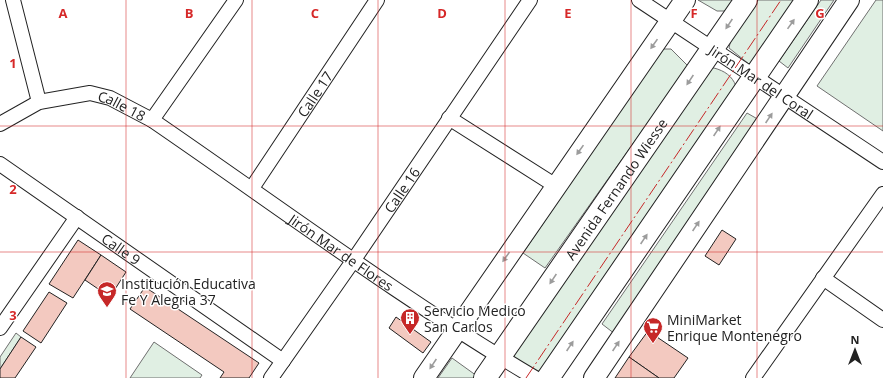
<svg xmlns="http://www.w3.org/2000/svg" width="883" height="378" viewBox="0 0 883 378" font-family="'Open Sans',sans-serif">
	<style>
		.green { fill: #e0efe3; stroke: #6f6f6f }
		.building { fill: #f3c9c0; stroke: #222 }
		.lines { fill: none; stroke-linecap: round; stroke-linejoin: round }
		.minor-casing { stroke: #222; stroke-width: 16 }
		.secondary-casing { stroke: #222; stroke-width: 22 }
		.primary-casing { stroke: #222; stroke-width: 24 }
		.minor { stroke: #fff; stroke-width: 14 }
		.secondary { stroke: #fff; stroke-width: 20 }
		.primary { stroke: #fff; stroke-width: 22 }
		.power { stroke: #c62828; stroke-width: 1; stroke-dasharray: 14 3 2 3; stroke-linecap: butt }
		.oneway { fill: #9c9c9c }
		.grid { fill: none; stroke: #d62828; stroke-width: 1; stroke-opacity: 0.55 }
		.labels { text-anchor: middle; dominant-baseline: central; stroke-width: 3; stroke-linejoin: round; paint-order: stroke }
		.street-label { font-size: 14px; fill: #222; stroke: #fff }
		.poi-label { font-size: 14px; fill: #222; stroke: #fff; text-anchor: start }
		.grid-label { font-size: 13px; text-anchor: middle; font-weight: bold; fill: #d62828; stroke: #fff; stroke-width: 3; stroke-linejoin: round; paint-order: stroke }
	</style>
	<rect width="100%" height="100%" fill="#fff"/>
	<g class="green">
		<path d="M 698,0 L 733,0 L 725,11 L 717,11 Z"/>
		<path d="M 758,0 L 796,0 L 757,59 L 749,64 L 729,48 L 731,39 Z"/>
		<path d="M 821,0 L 834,0 L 788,68 L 779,61 Z"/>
		<path d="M 876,0 L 883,0 L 883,131 L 817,86 Z"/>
		<path d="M 662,49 L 671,49 L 688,66 L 545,268 L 523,253 Z"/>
		<path d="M 714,68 C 725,71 732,76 736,86 L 540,371 L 535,372 L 514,360 L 512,352 L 707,69 Z"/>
		<path d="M 747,113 L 761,121 L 615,334 L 602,324 Z"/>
		<path d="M 16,333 L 21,337 L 0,369 L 0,357 Z"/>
		<path d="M 154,342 L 202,375 L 200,378 L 130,378 Z"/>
		<path d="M 452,358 L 477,376 L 475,378 L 438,378 Z"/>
	</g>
	<g class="building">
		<path d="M 722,230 L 736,239 L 719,265 L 705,256 Z"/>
		<path d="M 78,240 L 101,255 L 73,298 L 49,284 Z"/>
		<path d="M 101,255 L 126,272 L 110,297 L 85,280 Z"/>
		<path d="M 145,287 L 259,363 L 249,378 L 220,378 L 224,372 L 130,309 Z"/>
		<path d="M 49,292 L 67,303 L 41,343 L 23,331 Z"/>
		<path d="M 396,317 L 431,342 L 423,353 L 389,328 Z"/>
		<path d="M 648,331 L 688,358 L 674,378 L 659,378 L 629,357 Z"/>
		<path d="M 21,337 L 36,347 L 15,378 L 0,378 L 0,369 Z"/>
		<path d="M 629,357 L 659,378 L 615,378 Z"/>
	</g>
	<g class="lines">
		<defs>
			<g id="minor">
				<path d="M 13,0 L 39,102"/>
				<path id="s1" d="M 639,0 L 883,162"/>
				<path d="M 449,118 L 556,186"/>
				<path id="s2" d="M 152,120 C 279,207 402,299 535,378"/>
				<path id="s3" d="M 0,124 L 39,102 L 90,93 L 110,98 L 152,120 L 236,0"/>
				<path id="s4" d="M 0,164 L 283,361"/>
				<path id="s5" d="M 252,188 L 377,0"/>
				<path d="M 823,278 L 883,320"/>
				<path d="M 0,328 L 77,217"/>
				<path id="s6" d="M 271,378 L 353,261 L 530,0"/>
				<path d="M 753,378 L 883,194"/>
			</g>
			<g id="secondary">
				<path d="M 424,378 L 685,0"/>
				<path d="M 594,378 L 849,0"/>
			</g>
			<g id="primary">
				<path id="s7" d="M 485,378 L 746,0"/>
				<path d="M 548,378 L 807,0"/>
			</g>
		</defs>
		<use href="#minor" class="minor-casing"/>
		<use href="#secondary" class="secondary-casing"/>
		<use href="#primary" class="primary-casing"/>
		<use href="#minor" class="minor"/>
		<use href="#secondary" class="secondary"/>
		<use href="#primary" class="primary"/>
		<path class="power" d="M 526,378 L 781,0"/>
	</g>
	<defs><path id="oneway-solid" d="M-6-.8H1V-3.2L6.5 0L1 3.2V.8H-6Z"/></defs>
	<g class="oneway">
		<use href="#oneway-solid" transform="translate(729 24) rotate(124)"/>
		<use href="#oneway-solid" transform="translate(791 24) rotate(-55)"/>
		<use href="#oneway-solid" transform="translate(654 44) rotate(125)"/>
		<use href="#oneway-solid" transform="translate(690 80) rotate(124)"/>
		<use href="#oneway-solid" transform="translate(769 118) rotate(-56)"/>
		<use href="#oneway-solid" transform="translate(717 131) rotate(-56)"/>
		<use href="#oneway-solid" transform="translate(580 150) rotate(125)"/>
		<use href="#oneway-solid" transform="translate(696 226) rotate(-56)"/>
		<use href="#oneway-solid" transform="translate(644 239) rotate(-56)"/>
		<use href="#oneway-solid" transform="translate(506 257) rotate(125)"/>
		<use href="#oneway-solid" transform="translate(553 279) rotate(124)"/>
		<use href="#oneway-solid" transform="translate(570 346) rotate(-56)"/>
		<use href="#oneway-solid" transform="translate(616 346) rotate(-56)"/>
		<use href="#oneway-solid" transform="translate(433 364) rotate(124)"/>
	</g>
	<path class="grid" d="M 126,0 L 126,378M 252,0 L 252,378M 378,0 L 378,378M 505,0 L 505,378M 631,0 L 631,378M 757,0 L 757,378M 0,126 L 883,126M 0,252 L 883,252"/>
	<defs>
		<symbol id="school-pin" viewBox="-11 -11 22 30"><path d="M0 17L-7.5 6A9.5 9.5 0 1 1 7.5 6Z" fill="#c62828" stroke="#fff"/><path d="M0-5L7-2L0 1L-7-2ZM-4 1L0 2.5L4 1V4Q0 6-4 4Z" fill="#fff"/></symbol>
		<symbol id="building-pin" viewBox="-11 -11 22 30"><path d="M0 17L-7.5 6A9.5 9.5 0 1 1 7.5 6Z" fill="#c62828" stroke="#fff"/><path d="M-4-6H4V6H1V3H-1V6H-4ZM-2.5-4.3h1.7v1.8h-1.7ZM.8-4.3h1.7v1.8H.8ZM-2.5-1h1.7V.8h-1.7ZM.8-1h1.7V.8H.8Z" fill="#fff"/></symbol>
		<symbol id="supermarket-pin" viewBox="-11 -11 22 30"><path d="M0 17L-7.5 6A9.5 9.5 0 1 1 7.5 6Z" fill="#c62828" stroke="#fff"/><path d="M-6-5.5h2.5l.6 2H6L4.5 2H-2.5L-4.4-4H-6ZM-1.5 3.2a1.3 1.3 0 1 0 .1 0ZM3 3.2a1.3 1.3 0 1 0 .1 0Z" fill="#fff"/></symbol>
	</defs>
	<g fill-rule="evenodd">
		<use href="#school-pin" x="96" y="280" width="22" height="30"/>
		<use href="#building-pin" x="399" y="307" width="22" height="30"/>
		<use href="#supermarket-pin" x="642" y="316" width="22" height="30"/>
	</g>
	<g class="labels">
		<g class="street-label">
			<text stroke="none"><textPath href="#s1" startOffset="147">Jirón Mar del Coral</textPath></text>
			<text stroke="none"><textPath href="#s5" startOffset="113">Calle 17</textPath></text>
			<text stroke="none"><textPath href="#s3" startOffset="131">Calle 18</textPath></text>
			<text stroke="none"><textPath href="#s7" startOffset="230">Avenida Fernando Wiesse</textPath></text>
			<text stroke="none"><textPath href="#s6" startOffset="229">Calle 16</textPath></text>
			<text stroke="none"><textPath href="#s4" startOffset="148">Calle 9</textPath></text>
			<text stroke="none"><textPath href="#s2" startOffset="231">Jirón Mar de Flores</textPath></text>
		</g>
		<g class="poi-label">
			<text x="121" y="283">Institución Educativa<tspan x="121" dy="16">Fe Y Alegria 37</tspan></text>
			<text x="424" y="310">Servicio Medico<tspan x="424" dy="16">San Carlos</tspan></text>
			<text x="667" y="319">MiniMarket<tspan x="667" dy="16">Enrique Montenegro</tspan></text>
		</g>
	</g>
	<g class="grid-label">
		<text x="63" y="18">A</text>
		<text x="189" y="18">B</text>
		<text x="315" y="18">C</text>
		<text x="442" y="18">D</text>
		<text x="568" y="18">E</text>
		<text x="694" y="18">F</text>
		<text x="820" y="18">G</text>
		<text x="13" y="68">1</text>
		<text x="13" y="194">2</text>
		<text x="13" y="320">3</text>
	</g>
	<g transform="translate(855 350)" stroke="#ffffff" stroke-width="3" paint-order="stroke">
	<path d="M0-3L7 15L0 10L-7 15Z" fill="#222222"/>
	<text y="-6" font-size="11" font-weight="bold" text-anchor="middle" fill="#222222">N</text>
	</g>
</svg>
